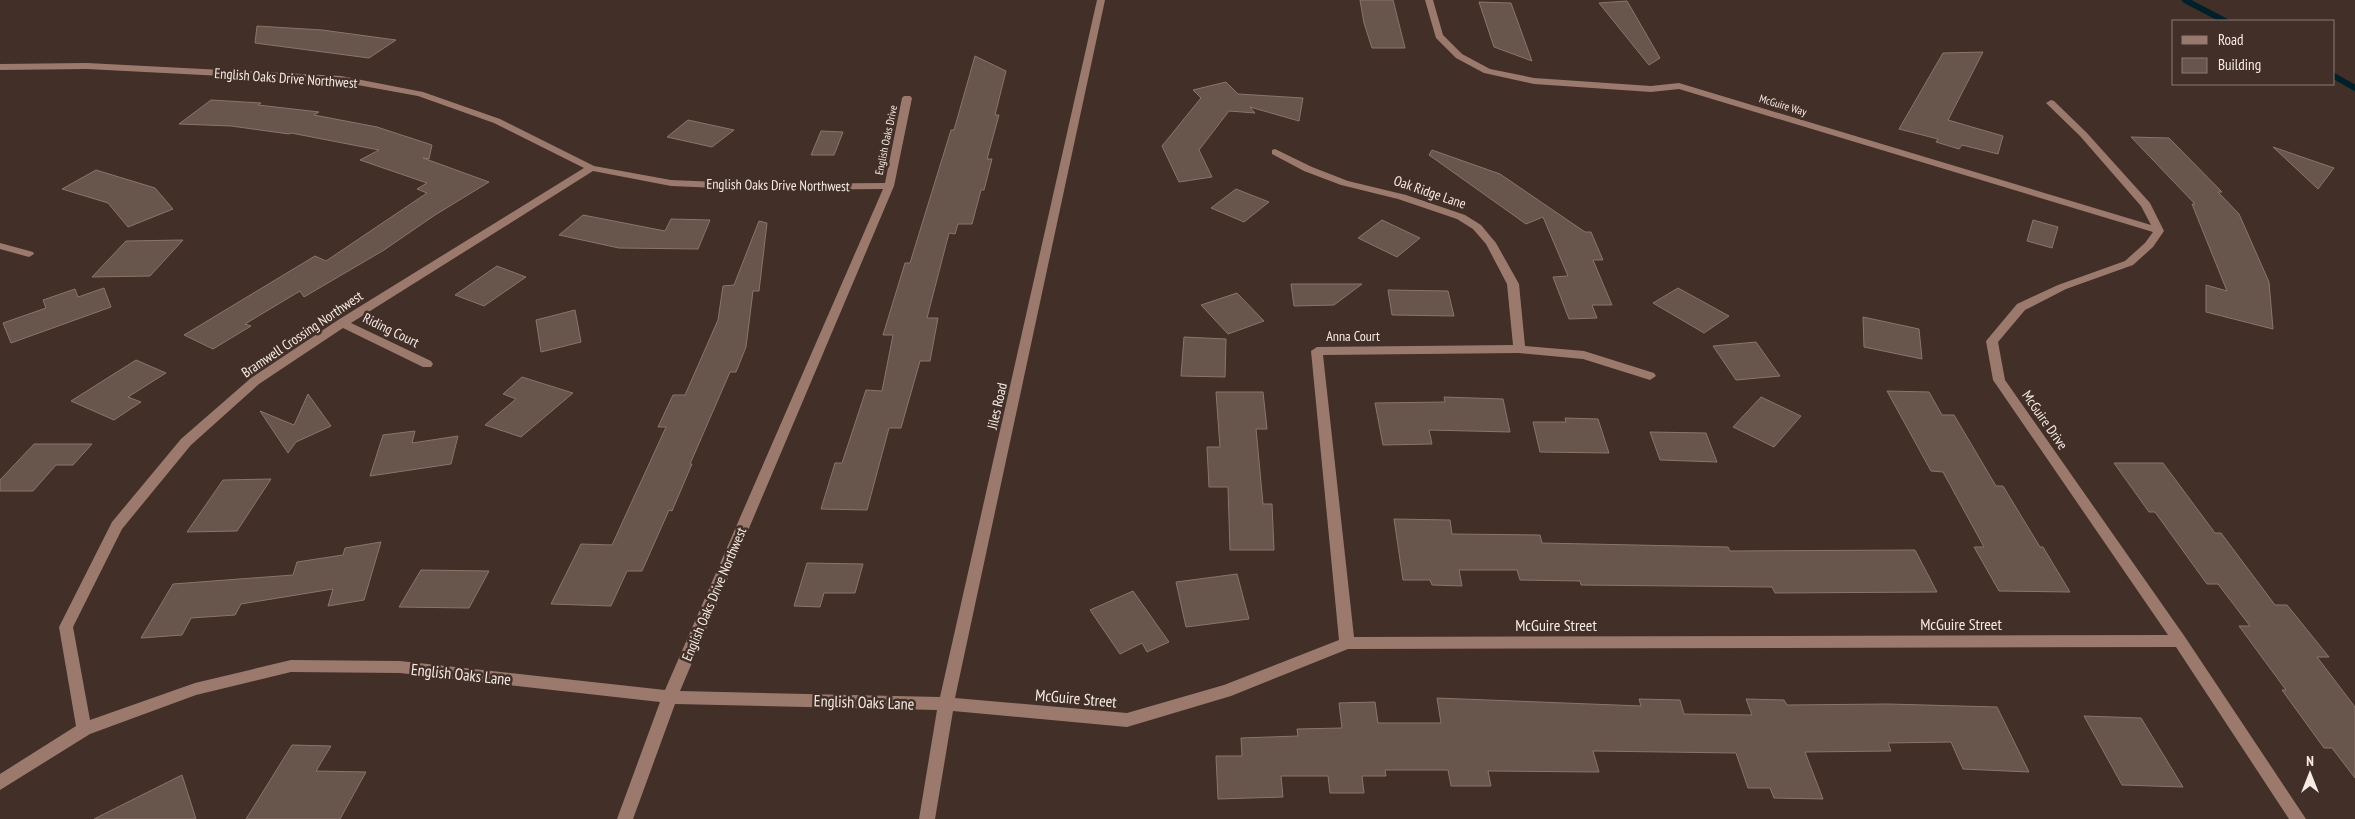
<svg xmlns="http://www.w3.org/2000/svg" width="2355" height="819" viewBox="0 0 2355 819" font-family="'PT Sans Narrow',sans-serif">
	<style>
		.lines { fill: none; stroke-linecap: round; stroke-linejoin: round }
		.stream { stroke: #002129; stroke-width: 6 }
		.building { fill: #68554b; stroke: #89756a }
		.minor { fill: #9b7a6d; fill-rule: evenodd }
		.labels { text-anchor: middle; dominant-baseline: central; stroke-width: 5; stroke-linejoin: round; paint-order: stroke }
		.far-street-label { font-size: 11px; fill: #f7ebe6; stroke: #423028 }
		.street-label { font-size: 14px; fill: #f7ebe6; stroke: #423028 }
		.near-street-label { font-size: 16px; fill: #f7ebe6; stroke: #423028 }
	</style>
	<rect width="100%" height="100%" fill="#423028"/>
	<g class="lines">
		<g class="stream">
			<path d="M 2185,0 L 2225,21"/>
			<path d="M 2334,76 L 2355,88"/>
		</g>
	</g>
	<g class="building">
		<path d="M 1360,0 L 1393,0 L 1405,48 L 1372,48 L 1364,23 Z"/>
		<path d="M 1627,1 L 1660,58 L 1649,65 L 1599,3 Z"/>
		<path d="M 1479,2 L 1511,3 L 1532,61 L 1494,47 Z"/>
		<path d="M 257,26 L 322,30 L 396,40 L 369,58 L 255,43 Z"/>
		<path d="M 1983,52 L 1948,120 L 2003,136 L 1998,154 L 1962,145 L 1959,149 L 1936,142 L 1938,139 L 1899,129 L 1943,53 Z"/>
		<path d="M 975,56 L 1006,71 L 995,115 L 999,115 L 987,159 L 992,159 L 984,190 L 981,190 L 972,224 L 958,224 L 955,234 L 949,233 L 927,318 L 938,318 L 930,361 L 920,361 L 901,428 L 889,428 L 867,510 L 821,509 L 835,463 L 842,463 L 866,390 L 882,391 L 893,335 L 883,335 L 905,263 L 910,263 L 951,130 L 954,130 Z"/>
		<path d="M 1226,82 L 1238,94 L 1303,98 L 1299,121 L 1250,107 L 1255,113 L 1229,111 L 1199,150 L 1212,177 L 1179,182 L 1162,146 L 1201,98 L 1193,90 Z"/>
		<path d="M 211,100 L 261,103 L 258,105 L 319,112 L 314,115 L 377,127 L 432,145 L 429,159 L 423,158 L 489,182 L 435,215 L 384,250 L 304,297 L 300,291 L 245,324 L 251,326 L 213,349 L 184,335 L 315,256 L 326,261 L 427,193 L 417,189 L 427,183 L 360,160 L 379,150 L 291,133 L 289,134 L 231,126 L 179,124 Z"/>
		<path d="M 688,120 L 734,130 L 712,147 L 667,137 Z"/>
		<path d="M 821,131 L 843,132 L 834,155 L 811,155 Z"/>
		<path d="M 2131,137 L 2169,138 L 2222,192 L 2218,192 L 2239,214 L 2269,282 L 2273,329 L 2206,312 L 2206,285 L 2227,291 L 2192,204 L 2195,204 Z"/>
		<path d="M 2273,147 L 2334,168 L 2318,189 Z"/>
		<path d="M 1432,150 L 1500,174 L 1585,232 L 1591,232 L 1603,260 L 1593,260 L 1612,305 L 1592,305 L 1597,318 L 1569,319 L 1553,277 L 1568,276 L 1543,217 L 1526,224 L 1429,155 Z"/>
		<path d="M 96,170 L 155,188 L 173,209 L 128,227 L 108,203 L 62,189 Z"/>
		<path d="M 1236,189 L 1269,202 L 1244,222 L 1211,208 Z"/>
		<path d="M 583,215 L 665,231 L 671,219 L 710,220 L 698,249 L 619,248 L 559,235 Z"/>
		<path d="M 1382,220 L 1420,238 L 1397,257 L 1358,238 Z"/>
		<path d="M 2033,220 L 2058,227 L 2052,248 L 2027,241 Z"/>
		<path d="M 759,221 L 767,223 L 759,291 L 753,291 L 746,347 L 736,372 L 730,372 L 690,464 L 692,464 L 672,511 L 669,510 L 642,571 L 627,571 L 611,606 L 551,604 L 581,544 L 612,545 L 666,427 L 658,427 L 673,395 L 685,395 L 718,320 L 723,286 L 734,285 Z"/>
		<path d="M 183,240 L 150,276 L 92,277 L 126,241 Z"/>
		<path d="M 497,266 L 526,277 L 484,306 L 455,295 Z"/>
		<path d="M 1291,284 L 1362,284 L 1334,305 L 1294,306 Z"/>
		<path d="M 104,288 L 111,307 L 11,343 L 3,323 L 46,308 L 43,300 L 75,289 L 78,297 Z"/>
		<path d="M 1678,288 L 1729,316 L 1704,333 L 1653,303 Z"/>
		<path d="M 1388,290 L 1448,291 L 1454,316 L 1392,315 Z"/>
		<path d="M 1237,293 L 1264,321 L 1228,334 L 1201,305 Z"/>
		<path d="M 575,310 L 581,342 L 541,352 L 536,320 Z"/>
		<path d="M 1863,317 L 1919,329 L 1922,359 L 1864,347 Z"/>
		<path d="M 1184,337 L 1226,339 L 1225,377 L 1181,376 Z"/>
		<path d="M 1756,342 L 1780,376 L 1736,380 L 1713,346 Z"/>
		<path d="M 136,360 L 166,373 L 128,397 L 141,402 L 114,420 L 71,401 Z"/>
		<path d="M 522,377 L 573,393 L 521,437 L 485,425 L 516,399 L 503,394 Z"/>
		<path d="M 1887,391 L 1929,392 L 1942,415 L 1954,415 L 1996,486 L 2003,486 L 2040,547 L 2043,547 L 2070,592 L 1999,591 L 1974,547 L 1984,547 L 1943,472 L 1931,471 Z"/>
		<path d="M 1216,392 L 1263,392 L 1267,429 L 1256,429 L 1263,504 L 1272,504 L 1274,550 L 1230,550 L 1228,487 L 1209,487 L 1207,447 L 1220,447 Z"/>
		<path d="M 308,394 L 331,426 L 296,442 L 288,453 L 260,411 L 294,425 Z"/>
		<path d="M 1444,397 L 1503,399 L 1510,432 L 1429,430 L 1432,444 L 1383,445 L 1375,403 L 1445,402 Z"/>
		<path d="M 1761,397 L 1801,416 L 1774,447 L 1733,427 Z"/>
		<path d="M 1565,418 L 1598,419 L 1609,453 L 1540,452 L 1533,422 L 1566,422 Z"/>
		<path d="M 415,431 L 412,443 L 458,436 L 451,464 L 370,476 L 383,435 Z"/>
		<path d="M 1650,432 L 1706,433 L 1717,462 L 1660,460 Z"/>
		<path d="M 34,444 L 92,444 L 73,465 L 56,465 L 33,491 L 0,491 L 0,480 Z"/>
		<path d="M 2114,463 L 2163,463 L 2215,533 L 2221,533 L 2275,605 L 2287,605 L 2329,657 L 2317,657 L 2355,707 L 2355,778 L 2332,748 L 2324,748 L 2282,690 L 2286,690 L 2239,626 L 2250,626 L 2218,584 L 2207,584 L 2155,512 L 2149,512 Z"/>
		<path d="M 271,479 L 237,531 L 187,532 L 223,480 Z"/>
		<path d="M 1394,519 L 1450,520 L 1452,534 L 1540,535 L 1542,543 L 1728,547 L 1730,551 L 1915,550 L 1937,592 L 1775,593 L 1772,587 L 1581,585 L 1580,581 L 1520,580 L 1517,570 L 1459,570 L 1462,586 L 1432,585 L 1430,580 L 1403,580 Z"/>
		<path d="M 381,542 L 364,600 L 328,606 L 333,589 L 241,604 L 235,615 L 191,618 L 182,635 L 141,638 L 173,584 L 293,575 L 297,562 L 343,555 L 345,548 Z"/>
		<path d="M 807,563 L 863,564 L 855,593 L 824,593 L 820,607 L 794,606 Z"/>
		<path d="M 421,570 L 489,571 L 469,608 L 399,607 Z"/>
		<path d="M 1237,574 L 1249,619 L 1186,627 L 1176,582 Z"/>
		<path d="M 1133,591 L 1169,642 L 1147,652 L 1142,643 L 1120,654 L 1090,610 Z"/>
		<path d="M 1437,698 L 1641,706 L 1639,699 L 1680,700 L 1684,714 L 1752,715 L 1746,699 L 1784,700 L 1787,705 L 1888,704 L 1997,707 L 2029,772 L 1963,769 L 1951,742 L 1888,743 L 1891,751 L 1805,752 L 1823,799 L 1774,798 L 1770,788 L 1748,788 L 1736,753 L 1593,751 L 1599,772 L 1488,771 L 1491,786 L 1451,786 L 1448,770 L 1385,770 L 1386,776 L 1362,776 L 1364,793 L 1330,793 L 1328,776 L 1281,776 L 1283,797 L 1218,799 L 1216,756 L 1242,756 L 1241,738 L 1298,736 L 1297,729 L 1342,728 L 1339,703 L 1375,702 L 1378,723 L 1441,723 Z"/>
		<path d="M 2084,716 L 2141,718 L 2183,787 L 2122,785 Z"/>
		<path d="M 292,745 L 331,746 L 316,771 L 366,772 L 340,819 L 246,819 Z"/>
		<path d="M 182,775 L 196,819 L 94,819 Z"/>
	</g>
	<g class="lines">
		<g class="minor">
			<path d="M 1097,0 L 1105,0 L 955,698 L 1127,713 L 1224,685 L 1339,640 L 1311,351 L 1317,347 L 1513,345 L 1507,284 L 1486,244 L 1473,229 L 1457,219 L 1398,199 L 1341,185 L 1304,171 L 1272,154 L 1272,150 L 1275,149 L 1312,167 L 1348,181 L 1406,195 L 1465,215 L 1481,225 L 1496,243 L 1519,284 L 1525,346 L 1584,351 L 1654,373 L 1656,376 L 1650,380 L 1583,359 L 1519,353 L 1323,355 L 1354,637 L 2168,635 L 1993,380 L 1986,341 L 2017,304 L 2058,285 L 2125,261 L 2145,243 L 2153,232 L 1679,89 L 1651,92 L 1534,84 L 1484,73 L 1456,58 L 1436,38 L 1425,0 L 1433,0 L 1443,35 L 1462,54 L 1490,69 L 1534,78 L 1651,86 L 1679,83 L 2151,225 L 2141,206 L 2080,136 L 2046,103 L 2051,100 L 2054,101 L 2086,132 L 2150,203 L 2164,231 L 2153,247 L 2133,265 L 2066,289 L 2025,310 L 1998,342 L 2005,380 L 2185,637 L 2306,819 L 2289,819 L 2176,647 L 1348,649 L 1231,696 L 1127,727 L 953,711 L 935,819 L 919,819 L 937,710 L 675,704 L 633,819 L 617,819 L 660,702 L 400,673 L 291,672 L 196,695 L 90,734 L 0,790 L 0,774 L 76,726 L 59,627 L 112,522 L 181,439 L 251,378 L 338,320 L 584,168 L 494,123 L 418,96 L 341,82 L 87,69 L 0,70 L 0,64 L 87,63 L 341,76 L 423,92 L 500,119 L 594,166 L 671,180 L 765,184 L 885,183 L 902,98 L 904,96 L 910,96 L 912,98 L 894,186 L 680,691 L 940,697 ZM 593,171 L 671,186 L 765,190 L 883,189 L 665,690 L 400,661 L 291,660 L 195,683 L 90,720 L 73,627 L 122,529 L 191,445 L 259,384 L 343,328 L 423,367 L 431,367 L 433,364 L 431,361 L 351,323 Z"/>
			<path d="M 0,243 L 33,252 L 34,254 L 29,257 L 0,249 Z"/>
		</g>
	</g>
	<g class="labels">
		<g class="far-street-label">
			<text transform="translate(1783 105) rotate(17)">McGuire Way</text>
			<text transform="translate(886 140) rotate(-78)">English Oaks Drive</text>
		</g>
		<g class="street-label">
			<text transform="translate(286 78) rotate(4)">English Oaks Drive Northwest</text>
			<text transform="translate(778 185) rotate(1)">English Oaks Drive Northwest</text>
			<text transform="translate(1430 192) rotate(19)">Oak Ridge Lane</text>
			<text transform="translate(391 330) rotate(26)">Riding Court</text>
			<text transform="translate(302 334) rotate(-34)">Bramwell Crossing Northwest</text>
			<text x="1353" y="336">Anna Court</text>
			<text transform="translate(997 406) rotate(-77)">Jiles Road</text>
			<text transform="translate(2045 420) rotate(55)">McGuire Drive</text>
			<text transform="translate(714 594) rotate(-67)">English Oaks Drive Northwest</text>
		</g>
		<g class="near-street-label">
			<text x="1961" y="624">McGuire Street</text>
			<text x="1556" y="625">McGuire Street</text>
			<text transform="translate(461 674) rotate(6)">English Oaks Lane</text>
			<text transform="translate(1076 698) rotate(5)">McGuire Street</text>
			<text transform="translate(864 702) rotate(2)">English Oaks Lane</text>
		</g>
	</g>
	<rect x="2172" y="20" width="162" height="65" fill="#423028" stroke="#8a7b74"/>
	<rect x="2182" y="36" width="25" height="8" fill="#9b7a6d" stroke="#8a7b74"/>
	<text x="2218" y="45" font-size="15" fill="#f7ebe6">Road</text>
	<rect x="2182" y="58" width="25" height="15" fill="#68554b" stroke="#8a7b74"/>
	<text x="2218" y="70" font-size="15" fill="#f7ebe6">Building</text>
	<g transform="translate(2310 774)" stroke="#423028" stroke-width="4" paint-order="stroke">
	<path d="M0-4L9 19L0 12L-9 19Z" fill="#f7ebe6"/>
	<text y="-8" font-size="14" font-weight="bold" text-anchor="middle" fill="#f7ebe6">N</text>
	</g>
</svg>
